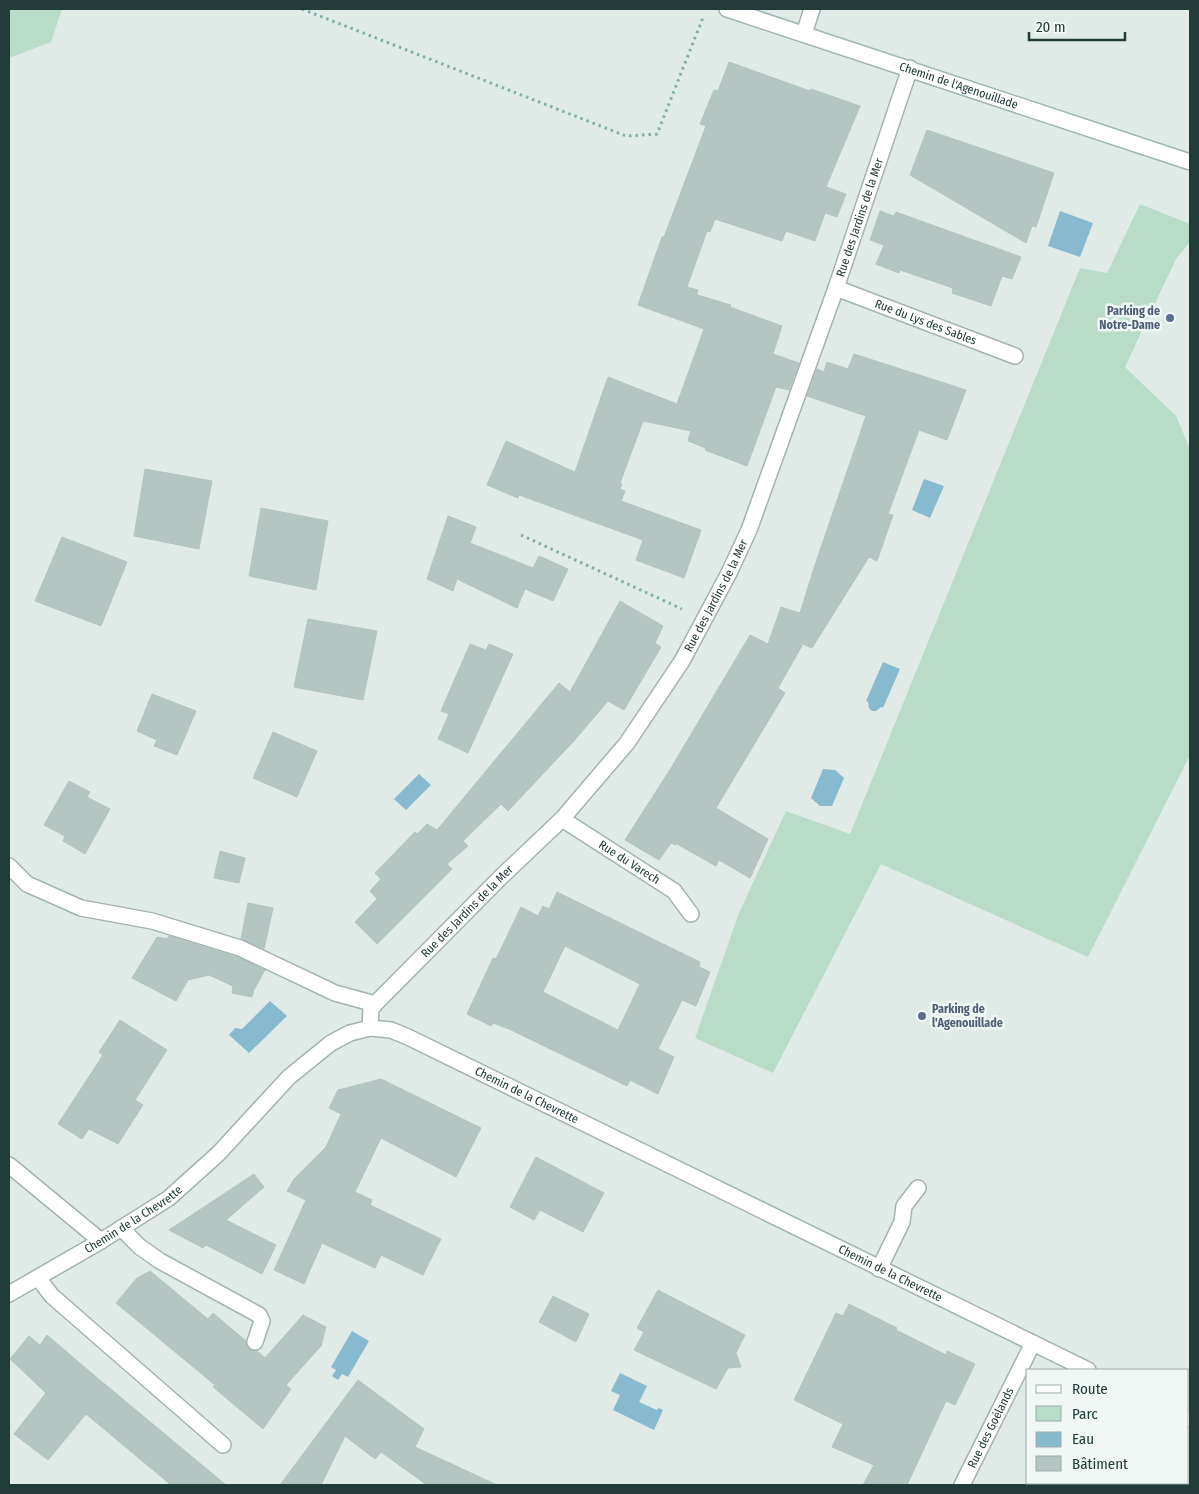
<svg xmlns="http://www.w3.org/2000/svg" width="1199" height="1494" viewBox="0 0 1199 1494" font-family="'Fira Sans Condensed',sans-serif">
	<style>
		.green { fill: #b9dcc8 }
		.water { fill: #88bacf }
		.building { fill: #b5c5c1; stroke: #b3c4c0; fill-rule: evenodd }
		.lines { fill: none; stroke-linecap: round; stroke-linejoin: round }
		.lane-casing { stroke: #a3b3b0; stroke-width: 18 }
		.street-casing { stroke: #a3b3b0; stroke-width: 18 }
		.secondary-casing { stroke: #9fb6b1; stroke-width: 18 }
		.path { stroke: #81aea7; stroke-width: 3; stroke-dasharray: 2.5 4; stroke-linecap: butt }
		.lane { stroke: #fff; stroke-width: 15 }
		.street { stroke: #fff; stroke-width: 15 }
		.secondary { stroke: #fff; stroke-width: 15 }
		.service-dot { fill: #5c6f8a; stroke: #f0f7f5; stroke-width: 2 }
		.labels { text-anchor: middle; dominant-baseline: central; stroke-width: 5; stroke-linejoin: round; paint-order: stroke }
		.street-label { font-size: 12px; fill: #213b38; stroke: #f0f7f5 }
		.service-label { font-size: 12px; font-weight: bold; fill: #4e5e75; stroke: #f0f7f5; text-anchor: end }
	</style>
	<rect width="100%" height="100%" fill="#e0ebe8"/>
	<g class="green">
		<path d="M 9,9 L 62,9 L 51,42 L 9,58 Z"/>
		<path d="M 1140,204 L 1190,224 L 1190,242 L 1176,259 L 1125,367 L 1176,416 L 1190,449 L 1190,755 L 1088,957 L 881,864 L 773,1073 L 695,1038 L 739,913 L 786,811 L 850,834 L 1080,268 L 1107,273 Z"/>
	</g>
	<g class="water">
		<path d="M 1060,211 L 1093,223 L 1080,257 L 1048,246 Z"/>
		<path d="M 924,479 L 944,486 L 930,518 L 912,510 Z"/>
		<path d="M 883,662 L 900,669 L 883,708 L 881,707 L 876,711 L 872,711 L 869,708 L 868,702 L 866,701 Z"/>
		<path d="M 823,769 L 835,770 L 844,778 L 832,806 L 820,806 L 811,798 Z"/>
		<path d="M 419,774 L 431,785 L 406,810 L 394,799 Z"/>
		<path d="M 270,1001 L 287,1016 L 249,1053 L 229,1035 L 235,1028 L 242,1029 Z"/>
		<path d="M 352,1331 L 369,1341 L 348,1377 L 342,1374 L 338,1380 L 332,1376 L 336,1370 L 331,1367 Z"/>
		<path d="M 620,1373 L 647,1386 L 639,1402 L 657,1410 L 659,1408 L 663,1410 L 654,1430 L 613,1410 L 620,1395 L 611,1391 Z"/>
	</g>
	<g class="building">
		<path d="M 729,62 L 810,91 L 811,89 L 860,106 L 826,187 L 846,194 L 837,217 L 825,213 L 815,241 L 786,231 L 782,241 L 715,219 L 710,232 L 707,231 L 687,287 L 698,290 L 697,295 L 731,305 L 730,307 L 782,326 L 773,354 L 799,363 L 789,390 L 776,387 L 747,466 L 705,450 L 706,448 L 688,441 L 691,431 L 643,421 L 620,483 L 622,484 L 620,489 L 625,491 L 621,501 L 701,530 L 684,578 L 636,560 L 643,540 L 519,495 L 518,498 L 487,485 L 506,441 L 575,472 L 608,377 L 677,404 L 704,329 L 638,305 L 662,237 L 664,237 L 706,126 L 700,124 L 714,90 L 718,91 Z"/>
		<path d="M 927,130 L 1054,173 L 1036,227 L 1032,226 L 1026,243 L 910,175 Z"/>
		<path d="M 880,211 L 894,216 L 896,212 L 1021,257 L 1012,279 L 1002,276 L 991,306 L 952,293 L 953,288 L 900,270 L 899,273 L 876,264 L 884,245 L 870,240 Z"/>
		<path d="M 854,354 L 966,390 L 947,440 L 919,430 L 888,514 L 893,515 L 877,561 L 869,557 L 812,648 L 803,644 L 778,688 L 785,693 L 716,808 L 768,839 L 750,878 L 719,860 L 716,866 L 677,844 L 676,845 L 671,843 L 659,860 L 625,840 L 671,768 L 750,635 L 768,644 L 781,607 L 800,613 L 815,565 L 866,416 L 807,396 L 817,369 L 824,372 L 827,362 L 848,369 Z"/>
		<path d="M 145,469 L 212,481 L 199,549 L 134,536 Z"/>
		<path d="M 261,508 L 328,521 L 316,590 L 249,576 Z"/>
		<path d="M 448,516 L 476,527 L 470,543 L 533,568 L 539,556 L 568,569 L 553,601 L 525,589 L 517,608 L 457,579 L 453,591 L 427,579 Z"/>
		<path d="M 62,537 L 127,562 L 101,626 L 35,601 Z"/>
		<path d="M 620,601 L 663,626 L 655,643 L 661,647 L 624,710 L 608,701 L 573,742 L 508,811 L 501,804 L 463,841 L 468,846 L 447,864 L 452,869 L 377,944 L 355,922 L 377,899 L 370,891 L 381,879 L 375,873 L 415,832 L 417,834 L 427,824 L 437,830 L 559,683 L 570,692 Z"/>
		<path d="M 308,619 L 377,631 L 363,700 L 294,687 Z"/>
		<path d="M 470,644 L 486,650 L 489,644 L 513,654 L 468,753 L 438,739 L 449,714 L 441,711 Z"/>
		<path d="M 152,694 L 196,711 L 177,755 L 154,746 L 157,740 L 137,731 Z"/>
		<path d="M 273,732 L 317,751 L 297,797 L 253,778 Z"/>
		<path d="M 69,781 L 90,792 L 87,797 L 110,809 L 85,854 L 63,841 L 65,836 L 44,825 Z"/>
		<path d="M 220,851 L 245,858 L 239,883 L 214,878 Z"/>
		<path d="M 557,892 L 700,962 L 699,967 L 710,972 L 696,1006 L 682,1000 L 658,1049 L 674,1057 L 658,1094 L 630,1080 L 627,1086 L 509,1029 L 493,1023 L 491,1026 L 467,1014 L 493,958 L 496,959 L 521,907 L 538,916 L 543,906 L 549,909 ZM 565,946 L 640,984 L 618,1030 L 543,992 Z"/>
		<path d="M 248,903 L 273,908 L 264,949 L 241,939 Z"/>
		<path d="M 169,936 L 237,957 L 265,970 L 254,990 L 252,997 L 232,993 L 233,986 L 209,975 L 188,980 L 176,1001 L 132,978 L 157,937 L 167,939 Z"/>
		<path d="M 120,1020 L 167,1050 L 135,1100 L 143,1105 L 118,1144 L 89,1129 L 82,1139 L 58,1124 L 103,1055 L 99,1052 Z"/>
		<path d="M 381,1079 L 481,1128 L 456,1177 L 381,1138 L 355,1192 L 372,1200 L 370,1205 L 441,1239 L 423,1275 L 381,1255 L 375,1268 L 322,1243 L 304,1284 L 274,1270 L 306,1200 L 287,1191 L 294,1179 L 326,1147 L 341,1114 L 329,1108 L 338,1090 Z"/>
		<path d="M 536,1157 L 604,1193 L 583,1232 L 540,1210 L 534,1220 L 510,1207 Z"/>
		<path d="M 254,1174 L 264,1187 L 226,1220 L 276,1245 L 262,1274 L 206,1245 L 203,1248 L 169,1230 Z"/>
		<path d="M 150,1271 L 208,1319 L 213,1313 L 246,1341 L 248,1349 L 257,1351 L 265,1358 L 303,1315 L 326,1327 L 321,1346 L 286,1385 L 291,1389 L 263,1429 L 213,1387 L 215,1385 L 116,1303 L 137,1278 Z"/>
		<path d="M 658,1290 L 745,1335 L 736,1353 L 741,1367 L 728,1368 L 716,1389 L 634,1350 L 644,1332 L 637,1328 Z"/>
		<path d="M 553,1296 L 589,1314 L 576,1342 L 539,1322 Z"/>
		<path d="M 849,1304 L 897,1328 L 896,1330 L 946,1355 L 947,1351 L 975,1364 L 955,1405 L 946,1401 L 907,1485 L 863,1485 L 874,1465 L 832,1447 L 843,1424 L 794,1400 L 836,1313 L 843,1316 Z"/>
		<path d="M 47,1335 L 95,1376 L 226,1485 L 171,1485 L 86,1414 L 48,1460 L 14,1434 L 46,1393 L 10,1359 L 29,1336 L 40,1345 Z"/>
		<path d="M 358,1380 L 424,1429 L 415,1447 L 497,1485 L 427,1485 L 381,1452 L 375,1459 L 345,1436 L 321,1485 L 280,1485 Z"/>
	</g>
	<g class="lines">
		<defs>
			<g id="lane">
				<path d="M 804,34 L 812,9"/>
				<path d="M 9,866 L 27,884 L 81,908 L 152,921 L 240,948 L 335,993 L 375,1004"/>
				<path d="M 121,1228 L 140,1247 L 160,1261 L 259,1315 L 262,1321 L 255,1342"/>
				<path d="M 879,1269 L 902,1222 L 904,1206 L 918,1188"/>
				<path d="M 38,1278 L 52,1296 L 223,1445"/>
			</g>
			<g id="street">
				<path id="s1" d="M 836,288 L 1015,356"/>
				<path id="s2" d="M 562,819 L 674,891 L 691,914"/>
				<path id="s3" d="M 370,1028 L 371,1009 L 375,1004 L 502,876 L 562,819 L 627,743 L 682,661 L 729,573 L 749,530 L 836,288 L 910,68"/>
				<path d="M 9,1165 L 101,1241"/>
				<path id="s4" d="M 9,1294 L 101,1241 L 169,1198 L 218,1154 L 289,1077 L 331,1043 L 350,1033 L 370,1028 L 391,1030 L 408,1037 L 1088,1370"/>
				<path d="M 1188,1418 L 1190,1419"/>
				<path id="s5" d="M 962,1485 L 1033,1343"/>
			</g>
			<g id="secondary">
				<path id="s6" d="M 727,9 L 1190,162"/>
			</g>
		</defs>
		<use href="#lane" class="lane-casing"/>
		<use href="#street" class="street-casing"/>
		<use href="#secondary" class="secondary-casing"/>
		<g class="path">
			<path d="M 302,9 L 626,136 L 657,134 L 704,15"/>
			<path d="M 521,535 L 682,609"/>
		</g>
		<use href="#lane" class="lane"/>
		<use href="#street" class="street"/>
		<use href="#secondary" class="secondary"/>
	</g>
	<g class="service-dot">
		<circle cx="1170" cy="318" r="5"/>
		<circle cx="922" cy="1016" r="5"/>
	</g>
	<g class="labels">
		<g class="street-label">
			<text stroke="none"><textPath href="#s6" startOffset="244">Chemin de l'Agenouillade</textPath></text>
			<text stroke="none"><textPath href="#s3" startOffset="966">Rue des Jardins de la Mer</textPath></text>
			<text stroke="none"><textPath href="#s1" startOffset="96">Rue du Lys des Sables</textPath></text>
			<text stroke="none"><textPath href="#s3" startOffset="561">Rue des Jardins de la Mer</textPath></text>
			<text stroke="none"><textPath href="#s2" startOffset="80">Rue du Varech</textPath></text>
			<text stroke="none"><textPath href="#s3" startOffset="156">Rue des Jardins de la Mer</textPath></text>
			<text stroke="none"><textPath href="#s4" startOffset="625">Chemin de la Chevrette</textPath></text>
			<text stroke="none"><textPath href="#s4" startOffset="145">Chemin de la Chevrette</textPath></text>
			<text stroke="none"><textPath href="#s4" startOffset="1030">Chemin de la Chevrette</textPath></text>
			<text stroke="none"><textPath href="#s5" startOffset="64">Rue des Goélands</textPath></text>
		</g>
		<g class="service-label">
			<text x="1160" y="311">Parking de<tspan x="1160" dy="14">Notre-Dame</tspan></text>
			<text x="932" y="1009" text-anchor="start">Parking de<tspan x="932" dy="14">l'Agenouillade</tspan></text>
		</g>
	</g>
	<rect width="1199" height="1494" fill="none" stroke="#213b38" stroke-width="20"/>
	<rect x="1026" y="1369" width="162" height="115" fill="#f0f7f5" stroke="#9daca9"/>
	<rect x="1036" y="1385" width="25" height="8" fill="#ffffff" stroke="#9daca9"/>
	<text x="1072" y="1394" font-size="15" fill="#213b38">Route</text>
	<rect x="1036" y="1406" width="25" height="15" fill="#b9dcc8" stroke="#9daca9"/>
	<text x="1072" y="1419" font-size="15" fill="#213b38">Parc</text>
	<rect x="1036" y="1432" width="25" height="15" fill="#88bacf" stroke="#9daca9"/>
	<text x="1072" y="1444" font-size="15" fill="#213b38">Eau</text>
	<rect x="1036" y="1456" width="25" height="15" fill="#b5c5c1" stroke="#9daca9"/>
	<text x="1072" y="1469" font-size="15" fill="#213b38">Bâtiment</text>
	<path d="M1029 32v8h96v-8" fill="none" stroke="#213b38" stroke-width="2.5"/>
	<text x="1036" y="32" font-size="15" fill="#213b38" stroke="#f0f7f5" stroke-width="4" paint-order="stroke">20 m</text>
</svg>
